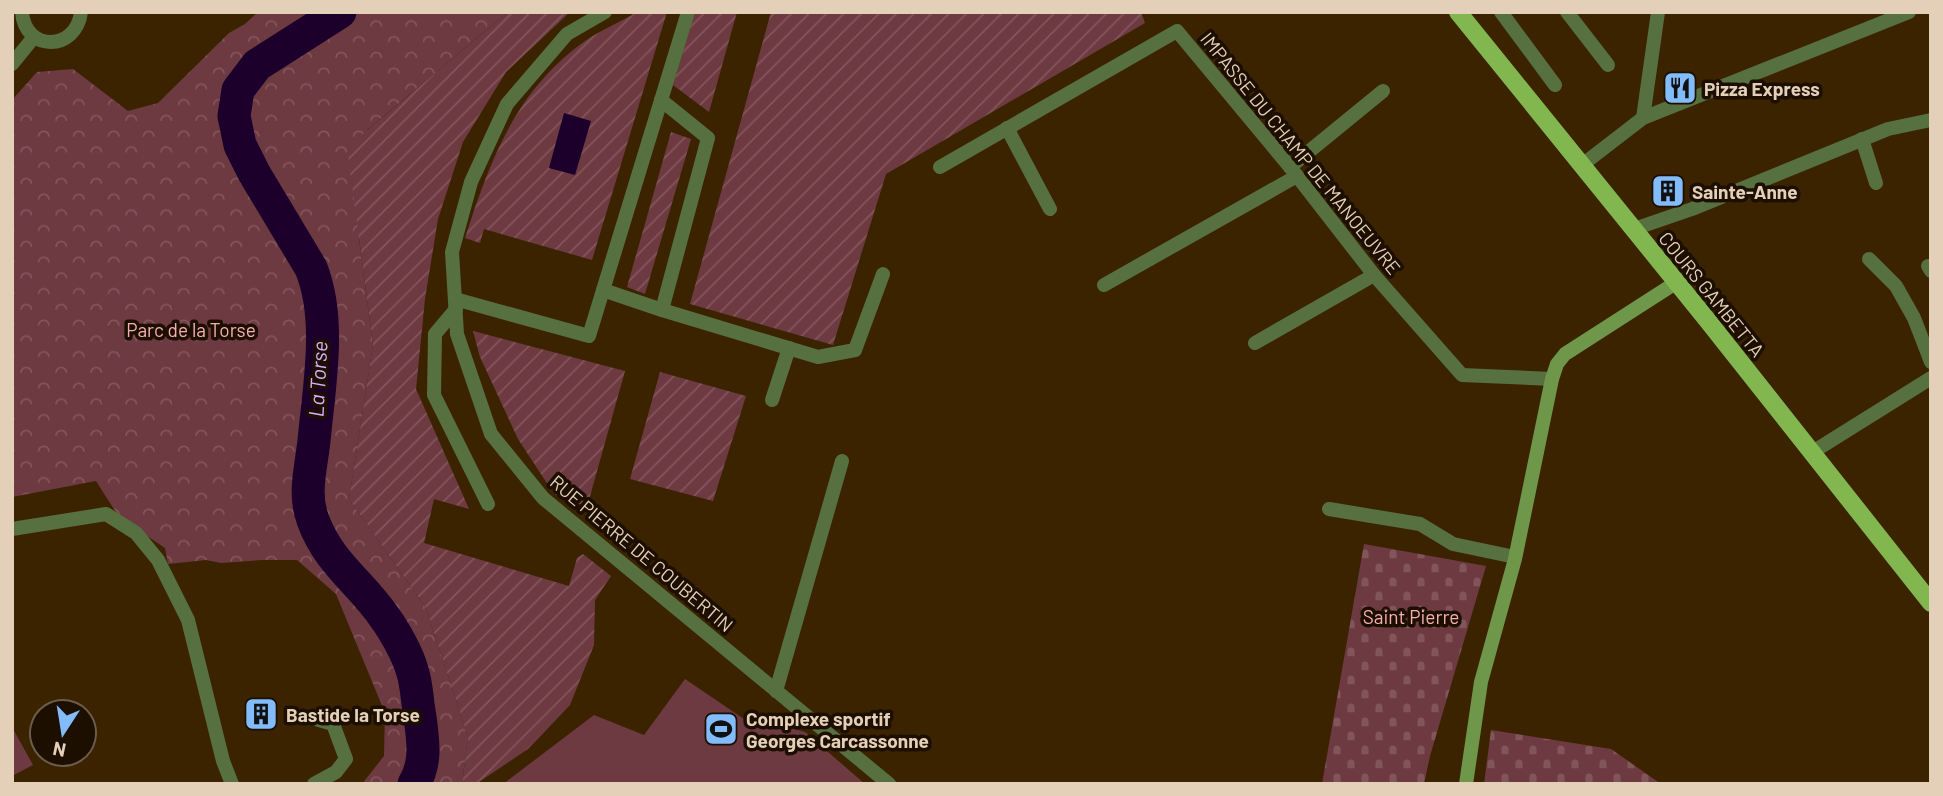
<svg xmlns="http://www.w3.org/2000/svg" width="1943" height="796" viewBox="0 0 1943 796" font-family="Barlow,sans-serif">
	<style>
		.grass { fill: #6d3a42 }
		.cemetery { fill: url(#cemetery-stones) }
		.park { fill: url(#park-crowns) }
		.garden { fill: url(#garden-furrows) }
		.water { fill: #1c002b }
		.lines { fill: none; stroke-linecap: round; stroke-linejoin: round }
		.river { stroke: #1c002b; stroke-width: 33 }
		.minor { stroke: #577040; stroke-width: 14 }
		.tertiary { stroke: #577040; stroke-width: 14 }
		.secondary { stroke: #6f9749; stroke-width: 14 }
		.primary { stroke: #82b64f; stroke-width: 18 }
		.labels { text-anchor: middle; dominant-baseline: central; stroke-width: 7; stroke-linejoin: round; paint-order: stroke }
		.poi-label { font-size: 19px; font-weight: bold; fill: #e4d0b9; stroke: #1c0f00; text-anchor: start }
		.street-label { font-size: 19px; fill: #e4d0b9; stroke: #1c0f00 }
		.park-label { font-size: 19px; fill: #f7afb7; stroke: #1c0f00 }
		.water-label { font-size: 21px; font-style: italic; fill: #dbaef9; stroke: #1c0f00 }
	</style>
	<defs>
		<pattern id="cemetery-stones" width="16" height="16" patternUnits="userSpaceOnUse" patternTransform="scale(1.75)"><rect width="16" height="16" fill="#6d3a42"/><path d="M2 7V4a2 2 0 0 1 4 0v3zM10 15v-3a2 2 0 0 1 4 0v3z" fill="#82555b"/></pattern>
		<pattern id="park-crowns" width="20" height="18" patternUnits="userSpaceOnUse" patternTransform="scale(1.75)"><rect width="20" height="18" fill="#6d3a42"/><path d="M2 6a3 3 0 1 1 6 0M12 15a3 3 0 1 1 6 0" fill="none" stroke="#82555b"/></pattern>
		<pattern id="garden-furrows" width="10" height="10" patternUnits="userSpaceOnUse" patternTransform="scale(1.75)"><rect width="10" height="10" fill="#6d3a42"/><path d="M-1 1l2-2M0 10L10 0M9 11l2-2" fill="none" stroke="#82555b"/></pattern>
	</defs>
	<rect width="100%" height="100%" fill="#3b2300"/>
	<g class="grass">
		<path d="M 685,679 L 747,721 L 763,726 L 784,726 L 805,732 L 865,784 L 503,784 L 594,715 L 644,735 Z"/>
		<path d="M 12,727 L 33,765 L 12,776 Z"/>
	</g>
	<g class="cemetery">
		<path d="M 1364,544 L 1486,566 L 1430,756 L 1424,784 L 1322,784 Z"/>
		<path d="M 1491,730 L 1611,749 L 1661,784 L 1484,784 Z"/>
	</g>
	<path class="park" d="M 258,12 L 508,12 L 367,130 L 359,239 L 373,345 L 349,499 L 426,608 L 468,737 L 462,784 L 362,784 L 384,756 L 385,713 L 336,594 L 297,560 L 262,560 L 221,563 L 206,560 L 168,564 L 165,548 L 119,517 L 96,481 L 12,497 L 12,100 L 37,72 L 73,69 L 128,111 L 158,103 L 229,33 L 245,24 Z"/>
	<g class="garden">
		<path d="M 508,12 L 570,12 L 506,72 L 463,142 L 438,219 L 425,299 L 416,389 L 469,509 L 434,499 L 424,543 L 569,586 L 577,558 L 583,554 L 611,576 L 595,600 L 594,645 L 570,705 L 528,749 L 476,784 L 462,784 L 468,737 L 426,608 L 349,499 L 373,345 L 347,147 Z"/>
		<path d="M 637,12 L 667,12 L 592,260 L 484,229 L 480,243 L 465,238 C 490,160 516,90 585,41 C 601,30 620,22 637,12 Z"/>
		<path d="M 695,12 L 737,12 L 709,112 L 673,85 Z"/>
		<path d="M 771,12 L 1141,12 L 1145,23 L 886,174 L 833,345 L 690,304 Z"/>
		<path d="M 671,132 L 691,139 L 645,294 L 627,287 Z"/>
		<path d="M 473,331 L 625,371 L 587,507 L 554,494 L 518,439 L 480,357 Z"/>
		<path d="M 660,372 L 746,396 L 713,501 L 630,479 Z"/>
	</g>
	<path class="water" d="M 564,113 L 591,121 L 575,175 L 549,168 Z"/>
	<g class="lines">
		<path class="river" d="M 340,12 L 257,65 L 238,90 L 234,116 L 240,145 L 254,173 L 311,268 C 332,320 319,386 314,441 C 311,468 303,494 313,520 C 329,564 361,582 385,618 C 394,630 408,655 412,670 C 417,684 417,702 420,717 C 423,741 427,762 414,784"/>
		<g class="minor">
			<path d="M 605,12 L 567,34 L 507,104 L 471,182 L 452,252 L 457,334 L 491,434 L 543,498 L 889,784"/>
			<path d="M 1501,12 L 1555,85"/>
			<path d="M 1567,12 L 1608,65"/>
			<path d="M 1643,118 L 1658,12"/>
			<path d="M 1007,128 L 1050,209"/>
			<path d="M 1862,139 L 1876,183"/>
			<path d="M 1582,165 L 1643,118 L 1909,12"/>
			<path d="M 940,167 L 1177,31 L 1290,167 L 1374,275 L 1462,375 L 1552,379"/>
			<path d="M 1290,167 L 1383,91"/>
			<path d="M 1634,229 L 1692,209 L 1888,129 L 1931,120"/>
			<path d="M 1869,259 L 1896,286 L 1914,318 L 1931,362"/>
			<path d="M 1931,266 L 1928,266 L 1931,271"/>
			<path d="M 1104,285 L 1297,176"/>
			<path d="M 603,290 L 662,310 L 708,138 L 661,100"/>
			<path d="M 455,299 L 589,336 L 688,12"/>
			<path d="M 456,309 L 435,334 L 434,395 L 488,504"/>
			<path d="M 662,310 L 818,357 L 855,350 L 883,274"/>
			<path d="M 1255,343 L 1374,275"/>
			<path d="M 772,400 L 789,348"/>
			<path d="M 1811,453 L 1931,378"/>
			<path d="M 1329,509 L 1420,524 L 1453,544 L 1515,557"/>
			<path d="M 12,529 L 106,514 L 136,533 L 158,560 L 188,620 L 223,761 L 232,784"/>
			<path d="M 776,691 L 842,461"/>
			<path d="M 314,784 L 336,772 L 346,759 L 333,724 L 319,720"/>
		</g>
		<g class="tertiary">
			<path d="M 22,12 C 25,52 76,52 81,12"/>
			<path d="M 12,64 L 34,37"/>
		</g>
		<path class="secondary" d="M 1466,784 L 1481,682 L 1515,559 L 1552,379 L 1557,364 L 1565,354 L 1677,282"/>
		<path class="primary" d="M 1458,12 L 1708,321 L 1931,603"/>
	</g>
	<defs>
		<symbol id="restaurant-square" viewBox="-11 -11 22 22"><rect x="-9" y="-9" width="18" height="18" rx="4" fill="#83bcfb" stroke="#1c0f00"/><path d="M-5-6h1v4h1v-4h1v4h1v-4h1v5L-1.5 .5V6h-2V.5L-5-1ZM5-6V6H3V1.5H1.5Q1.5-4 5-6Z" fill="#111"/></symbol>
		<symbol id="building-square" viewBox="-11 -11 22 22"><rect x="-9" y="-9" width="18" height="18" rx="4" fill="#83bcfb" stroke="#1c0f00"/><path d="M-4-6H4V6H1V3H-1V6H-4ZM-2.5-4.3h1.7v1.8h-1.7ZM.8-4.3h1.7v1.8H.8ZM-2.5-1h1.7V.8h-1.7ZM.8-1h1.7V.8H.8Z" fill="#111"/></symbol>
		<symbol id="stadium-square" viewBox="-11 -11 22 22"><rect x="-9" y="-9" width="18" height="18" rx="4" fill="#83bcfb" stroke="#1c0f00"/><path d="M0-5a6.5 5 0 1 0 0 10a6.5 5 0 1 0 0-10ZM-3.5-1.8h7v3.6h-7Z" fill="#111"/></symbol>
	</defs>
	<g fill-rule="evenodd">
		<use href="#restaurant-square" x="1661" y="69" width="38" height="38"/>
		<use href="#building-square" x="1649" y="172" width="38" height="38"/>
		<use href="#building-square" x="242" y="695" width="38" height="38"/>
		<use href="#stadium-square" x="702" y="710" width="38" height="38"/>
	</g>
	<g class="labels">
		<g class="poi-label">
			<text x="1704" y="88">Pizza Express</text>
			<text x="1692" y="191">Sainte-Anne</text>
			<text x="286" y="714">Bastide la Torse</text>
			<text x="746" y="718">Complexe sportif<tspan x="746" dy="22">Georges Carcassonne</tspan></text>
		</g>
		<g class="street-label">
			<text transform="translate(1301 153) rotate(51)">IMPASSE DU CHAMP DE MANOEUVRE</text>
			<text transform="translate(1712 294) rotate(51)">COURS GAMBETTA</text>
			<text transform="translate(642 553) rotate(40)">RUE PIERRE DE COUBERTIN</text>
		</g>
		<g class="park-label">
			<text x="191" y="329">Parc de la Torse</text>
			<text x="1411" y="616">Saint Pierre</text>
		</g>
		<g class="water-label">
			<text transform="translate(317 379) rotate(-87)">La Torse</text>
		</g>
	</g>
	<rect width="1943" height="796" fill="none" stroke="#e4d0b9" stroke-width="28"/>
	<g transform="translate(63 733) rotate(192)"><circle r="33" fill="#1c0f00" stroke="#6c5c4a" stroke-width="2"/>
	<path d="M0-5L12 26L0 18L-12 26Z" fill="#83bcfb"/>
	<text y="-10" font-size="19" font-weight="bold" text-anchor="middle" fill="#e4d0b9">N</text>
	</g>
</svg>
